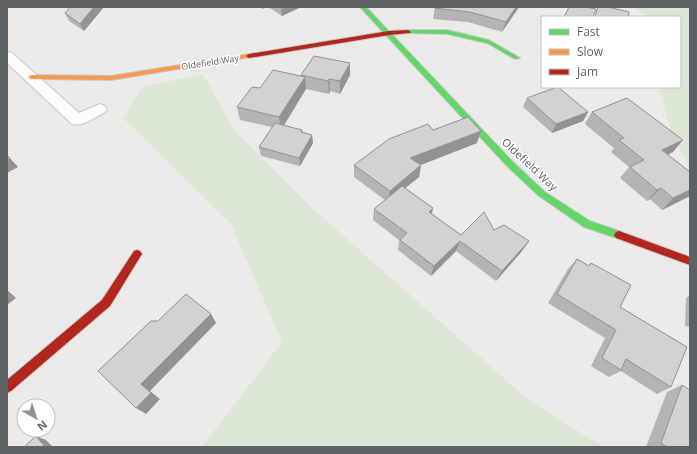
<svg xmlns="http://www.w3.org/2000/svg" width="697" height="454" viewBox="0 0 697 454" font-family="'Open Sans',sans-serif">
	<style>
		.green { fill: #dbe7d4 }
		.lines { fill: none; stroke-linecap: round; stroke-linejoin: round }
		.street-casing { stroke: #c9c8c8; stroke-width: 2 }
		.fast-casing { stroke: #c8c8c8; stroke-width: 2 }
		.slow-casing { stroke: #c8c8c8; stroke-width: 2 }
		.jam-casing { stroke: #c8c8c8; stroke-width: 2 }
		.street { fill: #fcfcfc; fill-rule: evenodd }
		.fast { fill: #63d668; fill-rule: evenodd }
		.slow { fill: #ff974d; fill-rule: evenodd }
		.jam { fill: #b3261e; fill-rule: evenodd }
		.wall { fill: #b5b4b4 }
		.shaded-wall { fill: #949292 }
		.building { fill: #d3d1d1; stroke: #949292 }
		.labels { text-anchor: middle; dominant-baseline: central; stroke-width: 3; stroke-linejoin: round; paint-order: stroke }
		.far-street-label { font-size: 9px; fill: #5d6365; stroke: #fff }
		.street-label { font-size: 11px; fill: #5d6365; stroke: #fff }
	</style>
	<rect width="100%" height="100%" fill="#eceae8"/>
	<g class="green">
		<path d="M 634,7 L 690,7 L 690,169 L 671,130 L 659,87 L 680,87 L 680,17 L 649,17 Z"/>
		<path d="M 203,74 L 235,131 L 311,207 L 524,396 L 603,447 L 202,447 L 282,342 L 231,224 L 123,118 L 142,87 Z"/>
	</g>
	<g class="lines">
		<defs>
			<path id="street" d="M 7,52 L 12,53 L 79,113 L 95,106 L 100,104 L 105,106 L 107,109 L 105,112 C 95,117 83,127 72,124 L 7,63 Z"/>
			<g id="fast">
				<path d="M 360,7 L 366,7 L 513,162 L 545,192 L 590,221 L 622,232 L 624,235 L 622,238 L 619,239 L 584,227 L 539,196 L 507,166 Z"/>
				<path d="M 408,30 L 447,30 L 489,40 L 520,58 L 515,59 L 487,43 L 447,34 L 406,33 L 405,32 Z"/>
			</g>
			<path id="slow" d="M 249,54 L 251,55 L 251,57 L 111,80 L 31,79 L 28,77 L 31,75 L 111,76 Z"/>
			<g id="jam">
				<path d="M 408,30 L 411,32 L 410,33 L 389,35 L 249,58 L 246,56 L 249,54 L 389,31 Z"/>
				<path d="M 619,231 L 690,257 L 690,265 L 616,238 L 614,235 L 616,232 Z"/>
				<path d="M 137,250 L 140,251 L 142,254 L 140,257 L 110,306 L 11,391 L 7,393 L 7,380 L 102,300 L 134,251 Z"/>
			</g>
		</defs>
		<use href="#street" class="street-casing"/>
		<use href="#fast" class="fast-casing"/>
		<use href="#slow" class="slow-casing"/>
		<use href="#jam" class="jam-casing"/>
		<use href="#street" class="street"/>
		<use href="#fast" class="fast"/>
		<use href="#slow" class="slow"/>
		<use href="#jam" class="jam"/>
	</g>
	<g class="wall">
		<path d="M 104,7 L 84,31 L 69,21 L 65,13 Z"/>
		<path d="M 268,7 L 301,7 L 282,16 Z"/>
		<path d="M 435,7 L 519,7 L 502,32 L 468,22 L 433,19 Z"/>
		<path d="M 301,75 L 350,75 L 340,94 L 330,91 L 329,94 L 306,89 L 284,125 L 302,130 L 303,132 L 312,135 L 313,143 L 300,166 L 261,156 L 259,147 L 272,127 L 240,120 L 237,107 L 260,88 L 301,76 Z"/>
		<path d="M 527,98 L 588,112 L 583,121 L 552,133 L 523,107 Z"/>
		<path d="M 592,112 L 673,152 L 668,155 L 690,172 L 690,196 L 662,210 L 650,199 L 647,201 L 620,178 L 629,167 L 611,152 L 614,148 L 585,124 Z"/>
		<path d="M 433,130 L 477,143 L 420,165 L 421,165 L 419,177 L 405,188 L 433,208 L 432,214 L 461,235 L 494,230 L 529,241 L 522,251 L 496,281 L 456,251 L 431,276 L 398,250 L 399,240 L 373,220 L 374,209 L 385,200 L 354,177 L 354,165 Z"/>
		<path d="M 577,259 L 589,266 L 591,263 L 671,387 L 657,394 L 621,371 L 609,377 L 591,366 L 605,338 L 548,303 L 568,269 Z"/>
		<path d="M 690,295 L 690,327 L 685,326 L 686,298 Z"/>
		<path d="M 682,385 L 690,447 L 646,447 L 667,392 Z"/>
	</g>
	<g class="shaded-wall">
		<path d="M 94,7 L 104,7 L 84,31 L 80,24 Z"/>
		<path d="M 262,7 L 267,7 L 262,9 Z"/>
		<path d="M 281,7 L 301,7 L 282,16 Z"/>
		<path d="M 516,7 L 519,7 L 502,32 L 506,22 Z"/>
		<path d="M 350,63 L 350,75 L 340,94 L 340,81 Z"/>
		<path d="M 305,77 L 306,89 L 281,130 L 279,117 Z"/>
		<path d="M 329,79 L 330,91 L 329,94 L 328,81 Z"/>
		<path d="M 588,112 L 583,121 L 552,133 L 556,124 Z"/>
		<path d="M 481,131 L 477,143 L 408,170 L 410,158 Z"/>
		<path d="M 312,135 L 313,143 L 300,166 L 299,158 Z"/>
		<path d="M 683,140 L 673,152 L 652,162 L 662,150 Z"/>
		<path d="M 7,155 L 18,167 L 7,173 Z"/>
		<path d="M 421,165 L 419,177 L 388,202 L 390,191 Z"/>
		<path d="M 661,188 L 650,199 L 647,201 L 657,190 Z"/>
		<path d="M 690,190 L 690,196 L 662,210 L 673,198 Z"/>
		<path d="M 433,208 L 430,219 L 429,212 Z"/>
		<path d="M 460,241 L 456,251 L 431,276 L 434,266 Z"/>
		<path d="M 529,241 L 522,251 L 496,281 L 502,271 Z"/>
		<path d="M 7,290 L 16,298 L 7,305 Z"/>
		<path d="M 211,314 L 216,323 L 150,391 L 160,399 L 146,414 L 136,408 L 141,384 Z"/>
		<path d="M 36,436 L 46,440 L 53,447 L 45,447 Z"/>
	</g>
	<g class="building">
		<path d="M 70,7 L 94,7 L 80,24 L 65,13 Z"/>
		<path d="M 435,7 L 516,7 L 506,22 L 470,12 L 434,8 Z"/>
		<path d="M 569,7 L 585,7 L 596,9 L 593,17 L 564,17 Z"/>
		<path d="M 598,7 L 608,7 L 629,12 L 628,17 L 595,17 Z"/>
		<path d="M 314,56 L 350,63 L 340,81 L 329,79 L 328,81 L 301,75 Z"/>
		<path d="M 273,70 L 305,77 L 279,117 L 237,107 L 252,87 L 260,88 Z"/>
		<path d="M 557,87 L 558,87 L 588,112 L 556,124 L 527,98 Z"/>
		<path d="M 627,98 L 683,140 L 662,150 L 690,172 L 690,190 L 673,198 L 661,188 L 657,190 L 630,167 L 644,160 L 619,140 L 624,138 L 592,112 Z"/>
		<path d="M 468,117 L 481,131 L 410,158 L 421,165 L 390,191 L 354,165 L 389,139 L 428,124 L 433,130 Z"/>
		<path d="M 275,123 L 302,130 L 301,132 L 312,135 L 299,158 L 259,147 Z"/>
		<path d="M 7,155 L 10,159 L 7,160 Z"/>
		<path d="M 402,186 L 433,208 L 429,212 L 461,235 L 484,212 L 494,230 L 504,225 L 529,241 L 502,271 L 460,241 L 434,266 L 400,240 L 407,233 L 374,209 Z"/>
		<path d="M 577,259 L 589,266 L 591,263 L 631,285 L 620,307 L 687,347 L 671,387 L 626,359 L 621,370 L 602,358 L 616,330 L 557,294 Z"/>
		<path d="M 186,294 L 211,314 L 141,384 L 151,393 L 136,408 L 98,371 L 151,321 L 158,321 Z"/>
		<path d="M 682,385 L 690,390 L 690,447 L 667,447 L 661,443 Z"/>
		<path d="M 36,436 L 45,447 L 24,447 Z"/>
	</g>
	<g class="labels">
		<g class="far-street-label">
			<text transform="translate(210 62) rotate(-9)">Oldefield Way</text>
		</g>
		<g class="street-label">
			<text transform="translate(530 164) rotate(43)">Oldefield Way</text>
		</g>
	</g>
	<rect width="697" height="454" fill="none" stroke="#5d6365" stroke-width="16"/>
	<rect x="541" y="16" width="140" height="72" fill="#ffffff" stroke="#bec1c1"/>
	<rect x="549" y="29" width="20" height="6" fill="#63d668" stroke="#bec1c1"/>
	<text x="577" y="36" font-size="12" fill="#5d6365">Fast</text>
	<rect x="549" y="49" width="20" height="6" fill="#ff974d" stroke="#bec1c1"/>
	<text x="577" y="56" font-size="12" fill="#5d6365">Slow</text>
	<rect x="549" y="69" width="20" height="6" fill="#b3261e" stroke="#bec1c1"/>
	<text x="577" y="76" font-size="12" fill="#5d6365">Jam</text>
	<g transform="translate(36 418) rotate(141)"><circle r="19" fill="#ffffff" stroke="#bec1c1"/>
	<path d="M0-3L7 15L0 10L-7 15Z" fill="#8f9293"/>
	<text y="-6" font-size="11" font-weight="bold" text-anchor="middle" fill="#5d6365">N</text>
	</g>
</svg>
